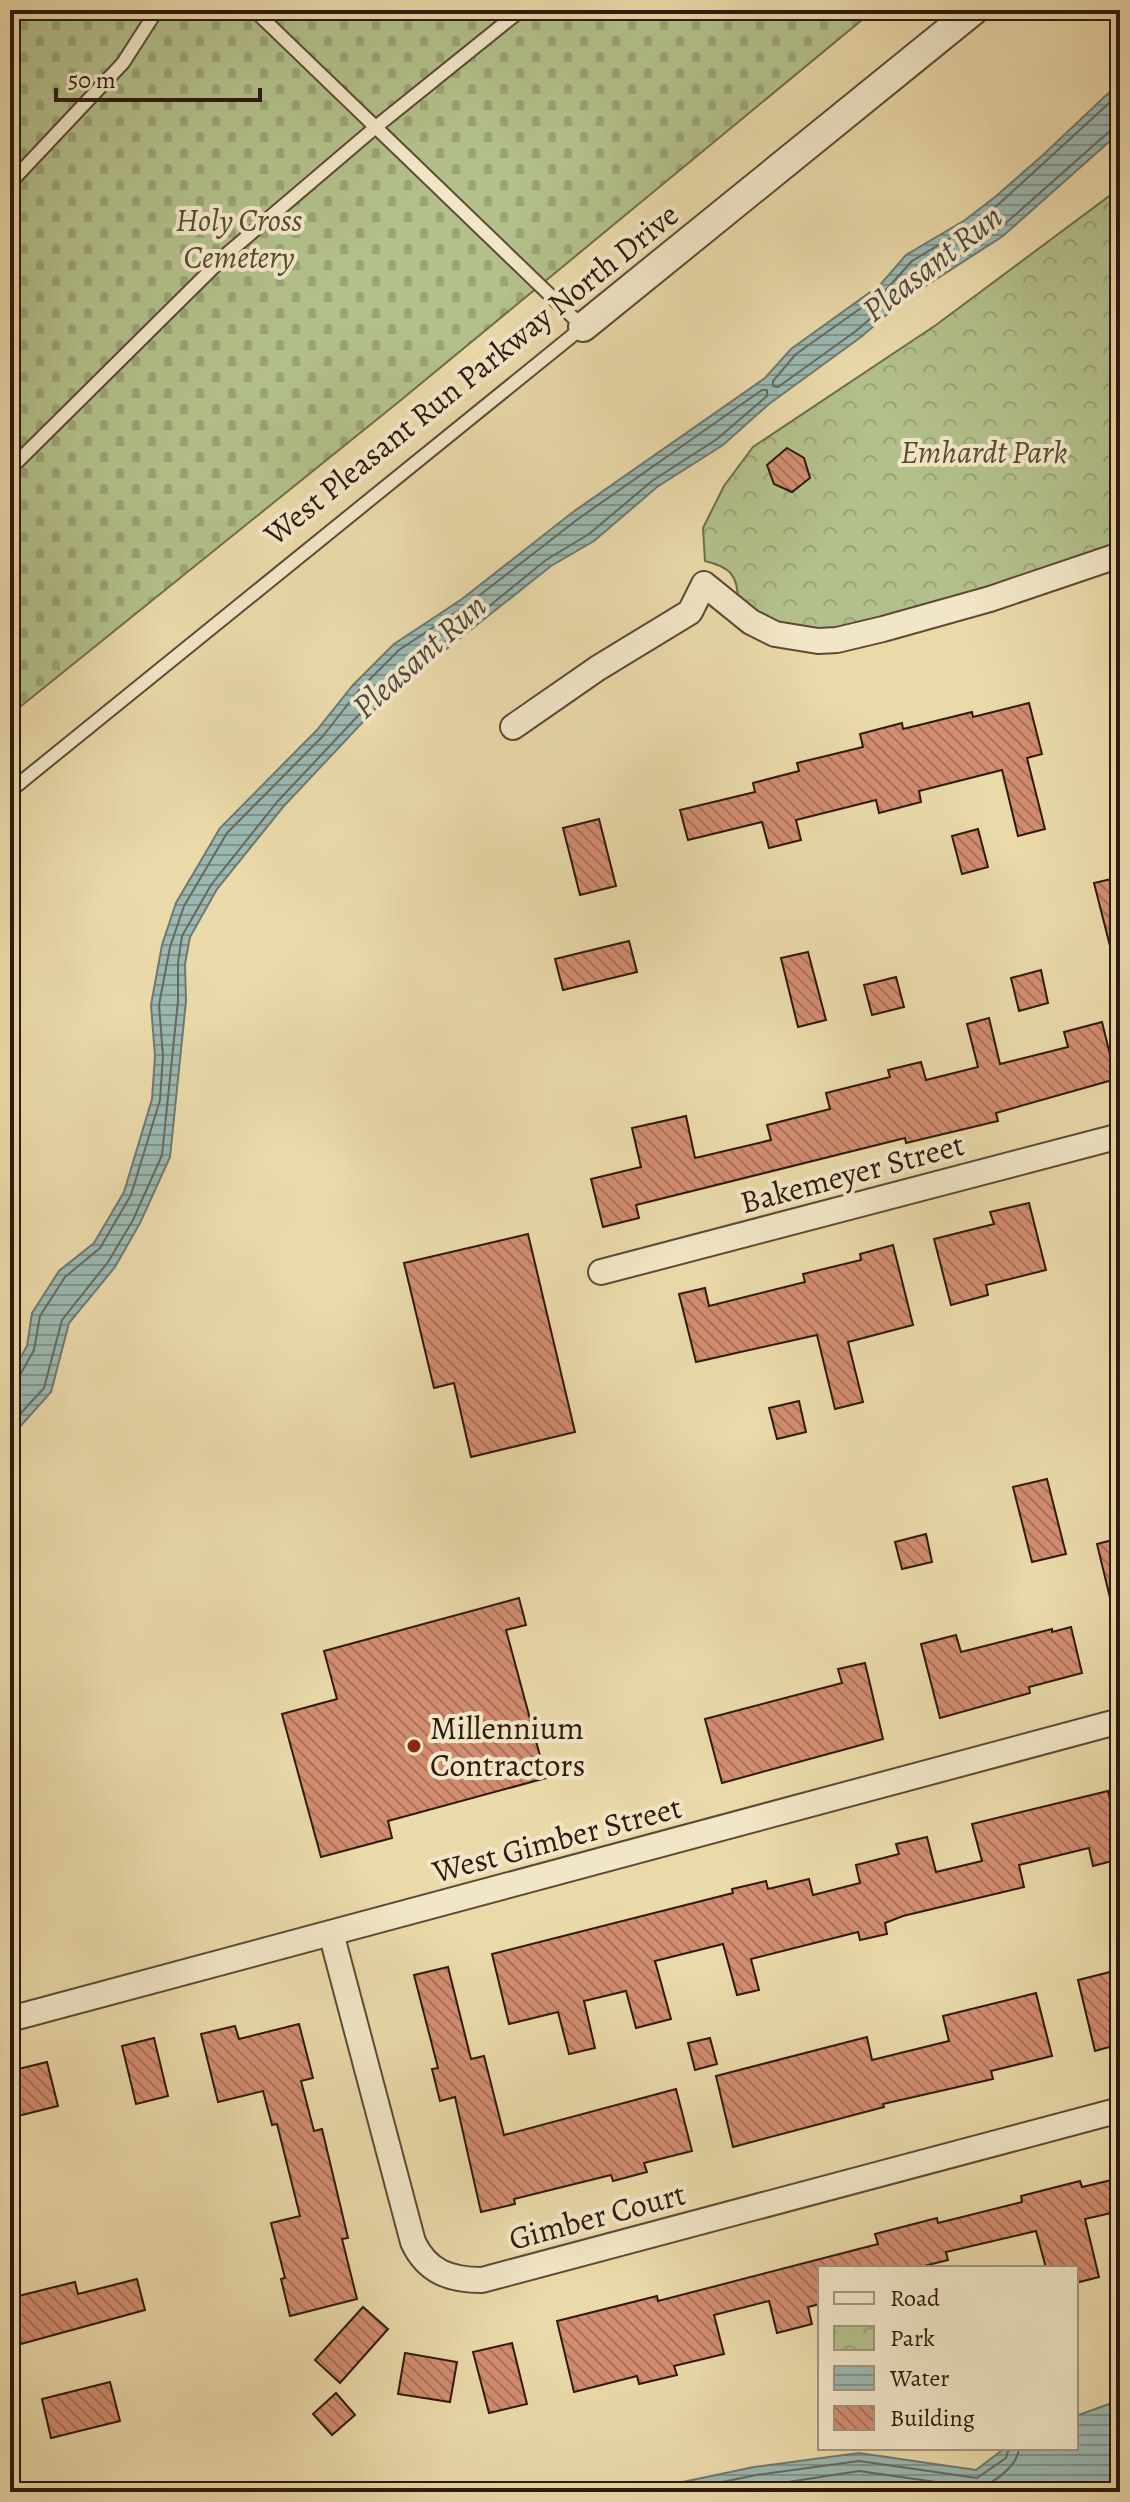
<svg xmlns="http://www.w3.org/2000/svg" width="1130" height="2502" viewBox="0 0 1130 2502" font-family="Alegreya,serif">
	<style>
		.cemetery { fill: url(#cemetery-stones); stroke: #706d4d; stroke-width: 2 }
		.park { fill: url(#park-crowns); stroke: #706d4d; stroke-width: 2 }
		.water { fill: url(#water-rules); stroke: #6f7970; stroke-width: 2 }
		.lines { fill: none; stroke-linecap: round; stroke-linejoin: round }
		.shore { stroke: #646960; stroke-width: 2 }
		.building { fill: url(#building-back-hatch); stroke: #2e1a0f; stroke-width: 2 }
		.service-casing { stroke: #5d4a36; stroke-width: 16 }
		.minor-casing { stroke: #5d4a36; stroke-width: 28 }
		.tertiary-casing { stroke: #5d4a36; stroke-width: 32 }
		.service { stroke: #f1e6c7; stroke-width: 12 }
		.minor { stroke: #f1e6c7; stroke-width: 24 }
		.tertiary { stroke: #f1e6c7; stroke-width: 28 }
		.poi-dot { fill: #8f2418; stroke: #f1e6c7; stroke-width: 3 }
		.labels { text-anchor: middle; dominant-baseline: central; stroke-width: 8; stroke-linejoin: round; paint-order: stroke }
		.park-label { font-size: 32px; font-style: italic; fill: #564c34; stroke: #f1e6c7 }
		.street-label { font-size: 32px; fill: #2e1a0f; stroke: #f1e6c7 }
		.poi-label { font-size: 32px; fill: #2e1a0f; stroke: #f1e6c7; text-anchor: start }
		.water-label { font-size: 34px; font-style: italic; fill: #4f4940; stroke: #f1e6c7 }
	</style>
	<defs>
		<pattern id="cemetery-stones" width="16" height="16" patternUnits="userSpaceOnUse" patternTransform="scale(2)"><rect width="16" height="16" fill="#b3c08b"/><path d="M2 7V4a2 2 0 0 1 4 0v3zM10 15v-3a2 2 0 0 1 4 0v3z" fill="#9aa477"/></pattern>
		<pattern id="park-crowns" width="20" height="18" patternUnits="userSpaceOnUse" patternTransform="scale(2)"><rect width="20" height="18" fill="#b3c08b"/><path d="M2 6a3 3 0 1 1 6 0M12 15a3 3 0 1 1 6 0" fill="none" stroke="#9aa477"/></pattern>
		<pattern id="water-rules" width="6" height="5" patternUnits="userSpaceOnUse" patternTransform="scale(2)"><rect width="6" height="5" fill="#9bb8b1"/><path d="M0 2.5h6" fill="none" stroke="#7f958e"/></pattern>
		<pattern id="building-back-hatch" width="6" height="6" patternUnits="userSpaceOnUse" patternTransform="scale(2)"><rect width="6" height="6" fill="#d28d71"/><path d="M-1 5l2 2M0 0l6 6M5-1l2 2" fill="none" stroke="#ab725b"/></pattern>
	</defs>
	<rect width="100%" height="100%" fill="#ead9a9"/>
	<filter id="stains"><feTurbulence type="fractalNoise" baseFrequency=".0025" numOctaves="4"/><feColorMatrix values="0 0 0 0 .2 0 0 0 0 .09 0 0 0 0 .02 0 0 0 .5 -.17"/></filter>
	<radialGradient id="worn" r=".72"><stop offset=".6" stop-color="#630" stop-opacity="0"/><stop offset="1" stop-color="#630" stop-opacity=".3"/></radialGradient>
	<path class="cemetery" d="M 10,10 L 874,10 L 401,400 L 10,715 Z"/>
	<path class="park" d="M 1120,188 L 1120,551 L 858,631 L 793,637 L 738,601 C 738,575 730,567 705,561 L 703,528 L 724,486 L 753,447 L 936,325 Z"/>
	<g class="water">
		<path d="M 1120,82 L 1120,132 L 1003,236 L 904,300 L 861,337 L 769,404 L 723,445 L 657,487 L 594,541 L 551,566 L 420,670 L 375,709 L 283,807 L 217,889 L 190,937 L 185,964 L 186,1001 L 170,1157 L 140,1223 L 115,1267 L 69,1323 L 51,1392 L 10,1438 L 10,1376 L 27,1346 L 32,1313 L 59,1271 L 94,1243 L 124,1192 L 152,1099 L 155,1056 L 151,1005 L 162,945 L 176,903 L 220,828 L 317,730 L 353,685 L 394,644 L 462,599 L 573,512 L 765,378 L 791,349 L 880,285 L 906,255 L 965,220 L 995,197 L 1043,155 Z"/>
		<path d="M 1120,2400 L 1120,2492 L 635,2492 L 754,2467 L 859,2453 L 976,2470 L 1005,2448 L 1076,2448 L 1076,2416 Z"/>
	</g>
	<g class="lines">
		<g class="shore">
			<path d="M 1120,93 L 1000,203 L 970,226 L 912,261 L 885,291 L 796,354 L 773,381 L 773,386 L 778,387 L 856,331 L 900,293 L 998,230 L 1112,129 L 1120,127"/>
			<path d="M 10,1378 L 20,1375 L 34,1350 L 40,1316 L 65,1277 L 100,1248 L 131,1195 L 160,1100 L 163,1056 L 159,1005 L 170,947 L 184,906 L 227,833 L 323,736 L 359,690 L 399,650 L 467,605 L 578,519 L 762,390 L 767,390 L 767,396 L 717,439 L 652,481 L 589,534 L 546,560 L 370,703 L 277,802 L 211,885 L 182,936 L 178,963 L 178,1001 L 162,1155 L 133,1220 L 108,1262 L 62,1320 L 44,1388 L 10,1425"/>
			<path d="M 674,2492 L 756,2475 L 859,2461 L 977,2478 L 1006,2458 L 1009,2448"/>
			<path d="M 724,2492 L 859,2471 L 978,2488 C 994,2483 1018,2466 1019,2448"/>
			<path d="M 795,2492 L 859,2483 L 919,2492"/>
		</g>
	</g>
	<g class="building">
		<path d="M 787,448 L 804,458 L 810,478 L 792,492 L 774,484 L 767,465 Z"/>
		<path d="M 1029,703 L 1042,754 L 1027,758 L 1045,829 L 1018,836 L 1002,770 L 919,791 L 921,802 L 879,813 L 876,800 L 796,820 L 801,840 L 769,848 L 762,822 L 688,840 L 680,810 L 755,792 L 753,783 L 799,771 L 797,763 L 863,747 L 860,734 L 902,723 L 903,729 L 972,712 L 973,717 Z"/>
		<path d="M 599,819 L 616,886 L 580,895 L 563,828 Z"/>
		<path d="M 978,829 L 988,867 L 962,874 L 952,836 Z"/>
		<path d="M 1120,877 L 1120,953 L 1112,954 L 1094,883 Z"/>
		<path d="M 629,941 L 637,972 L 563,990 L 555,959 Z"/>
		<path d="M 808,952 L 826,1020 L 798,1027 L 781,958 Z"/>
		<path d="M 1041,970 L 1048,1003 L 1019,1011 L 1011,978 Z"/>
		<path d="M 896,977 L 904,1007 L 872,1015 L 864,985 Z"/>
		<path d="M 989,1018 L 1000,1064 L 1068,1047 L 1064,1032 L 1102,1022 L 1116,1079 L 996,1113 L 998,1121 L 906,1143 L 905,1138 L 636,1205 L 639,1218 L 603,1227 L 591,1179 L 641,1167 L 632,1128 L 686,1116 L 695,1158 L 771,1140 L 767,1125 L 830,1109 L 826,1093 L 890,1077 L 888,1070 L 921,1062 L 926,1080 L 978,1067 L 967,1024 Z"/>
		<path d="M 1029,1203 L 1046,1270 L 986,1285 L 988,1295 L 951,1305 L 934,1239 L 994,1224 L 990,1212 Z"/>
		<path d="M 528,1234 L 575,1432 L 471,1457 L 454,1383 L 434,1388 L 404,1263 Z"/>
		<path d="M 893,1245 L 913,1325 L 848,1342 L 863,1402 L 835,1409 L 817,1335 L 696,1362 L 679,1294 L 705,1288 L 709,1306 L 805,1282 L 803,1274 L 861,1260 L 860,1254 Z"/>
		<path d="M 799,1401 L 806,1432 L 777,1439 L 769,1408 Z"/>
		<path d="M 1047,1479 L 1066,1554 L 1032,1562 L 1013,1487 Z"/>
		<path d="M 926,1534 L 932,1562 L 902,1569 L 895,1542 Z"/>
		<path d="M 1120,1538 L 1120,1605 L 1112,1606 L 1097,1544 Z"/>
		<path d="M 519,1598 L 526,1625 L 506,1630 L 546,1778 L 388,1821 L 392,1838 L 321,1857 L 282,1714 L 337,1699 L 324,1651 Z"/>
		<path d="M 1071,1627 L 1082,1673 L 1029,1687 L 1030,1693 L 940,1718 L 921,1644 L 956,1635 L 961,1652 L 1052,1629 L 1052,1632 Z"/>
		<path d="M 865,1663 L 883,1739 L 722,1783 L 705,1719 L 842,1683 L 838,1669 Z"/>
		<path d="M 1108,1791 L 1120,1841 L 1120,1859 L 1093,1866 L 1089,1848 L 1019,1865 L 1024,1887 L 903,1916 L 885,1923 L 887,1934 L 860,1940 L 858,1932 L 751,1959 L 759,1990 L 737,1995 L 723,1944 L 655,1961 L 671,2019 L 636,2028 L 626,1991 L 584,2001 L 595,2048 L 569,2054 L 558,2012 L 509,2024 L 492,1954 L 733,1893 L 732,1889 L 766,1881 L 768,1889 L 809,1879 L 813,1895 L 860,1883 L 856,1865 L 899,1854 L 896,1844 L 927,1837 L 936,1872 L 982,1861 L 972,1824 Z"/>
		<path d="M 448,1967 L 471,2059 L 484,2056 L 504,2135 L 676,2089 L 692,2151 L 644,2163 L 647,2172 L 613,2181 L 611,2175 L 514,2199 L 515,2204 L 481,2212 L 455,2097 L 440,2101 L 432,2069 L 438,2068 L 414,1975 Z"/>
		<path d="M 1110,1972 L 1120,2012 L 1120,2044 L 1095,2051 L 1078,1980 Z"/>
		<path d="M 1036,1993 L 1052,2056 L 991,2071 L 993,2079 L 883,2104 L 884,2107 L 733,2147 L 716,2076 L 867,2037 L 872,2060 L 949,2041 L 943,2016 Z"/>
		<path d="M 299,2024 L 313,2078 L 301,2081 L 314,2131 L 322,2129 L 348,2238 L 342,2239 L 357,2299 L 290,2316 L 281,2279 L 285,2278 L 271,2223 L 300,2216 L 277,2124 L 272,2125 L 263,2091 L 218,2102 L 201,2034 L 235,2026 L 239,2039 Z"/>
		<path d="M 154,2038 L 168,2096 L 136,2104 L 122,2046 Z"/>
		<path d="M 710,2038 L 717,2064 L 695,2070 L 688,2043 Z"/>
		<path d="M 47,2062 L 58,2106 L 10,2118 L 10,2071 Z"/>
		<path d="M 1120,2178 L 1120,2211 L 1085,2219 L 1099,2277 L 1076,2283 L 1076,2268 L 1046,2268 L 1036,2231 L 946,2252 L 948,2260 L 916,2268 L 820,2268 L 820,2304 L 808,2307 L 812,2324 L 777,2333 L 769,2301 L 714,2315 L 724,2354 L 674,2366 L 677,2375 L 639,2384 L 637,2376 L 574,2392 L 557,2321 L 657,2296 L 658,2301 L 878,2244 L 875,2234 L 937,2218 L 938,2223 L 1022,2202 L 1021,2196 L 1080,2181 L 1082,2187 Z"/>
		<path d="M 137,2279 L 145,2310 L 21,2344 L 10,2298 L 75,2282 L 78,2294 Z"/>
		<path d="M 363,2307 L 388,2329 L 340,2383 L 315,2360 Z"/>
		<path d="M 512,2343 L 527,2404 L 489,2413 L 473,2352 Z"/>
		<path d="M 405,2353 L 457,2362 L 450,2402 L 398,2394 Z"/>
		<path d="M 110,2382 L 120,2421 L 51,2438 L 42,2399 Z"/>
		<path d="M 336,2393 L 355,2415 L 332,2435 L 313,2414 Z"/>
	</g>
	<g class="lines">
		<defs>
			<g id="service">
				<path d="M 10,183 L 123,63 L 157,10"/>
				<path d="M 10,469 L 229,252 L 377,126 L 521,10"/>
				<path d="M 10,791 L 583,327 L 254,10"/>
			</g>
			<g id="minor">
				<path d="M 513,727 L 598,668 L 690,612 L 704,584 L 751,622 L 775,634 L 818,641 L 837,640 L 883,629 L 990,599 L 1120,555"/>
				<path d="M 601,1272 L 1120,1136"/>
				<path d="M 331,1933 L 413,2242 C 427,2272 450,2280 482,2280 L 1120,2110"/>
				<path d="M 10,2019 L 1120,1721"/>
			</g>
			<path id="tertiary" d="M 583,327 L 974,10"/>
		</defs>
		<use href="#service" class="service-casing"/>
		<use href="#minor" class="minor-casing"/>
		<use href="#tertiary" class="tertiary-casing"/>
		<use href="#service" class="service"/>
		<use href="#minor" class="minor"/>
		<use href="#tertiary" class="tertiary"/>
	</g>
	<circle class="poi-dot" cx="414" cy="1746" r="8"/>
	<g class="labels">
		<g class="park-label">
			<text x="239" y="220">Holy Cross<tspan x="239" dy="37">Cemetery</tspan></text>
			<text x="984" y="452">Emhardt Park</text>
		</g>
		<g class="street-label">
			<text transform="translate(471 374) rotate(-39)">West Pleasant Run Parkway North Drive</text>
			<text transform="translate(852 1173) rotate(-15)">Bakemeyer Street</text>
			<text transform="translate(557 1839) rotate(-15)">West Gimber Street</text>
			<text transform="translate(597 2216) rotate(-15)">Gimber Court</text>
		</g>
		<g class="poi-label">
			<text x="430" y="1728">Millennium<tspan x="430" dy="37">Contractors</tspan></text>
		</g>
		<g class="water-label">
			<text transform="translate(932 263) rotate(-38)">Pleasant Run</text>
			<text transform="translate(419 656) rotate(-42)">Pleasant Run</text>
		</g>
	</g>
	<rect width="1130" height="2502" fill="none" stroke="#ead9a9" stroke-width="40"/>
	<rect x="12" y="12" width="1106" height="2478" fill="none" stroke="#2e1a0f" stroke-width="4"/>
	<rect x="20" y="20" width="1090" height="2462" fill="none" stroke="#2e1a0f" stroke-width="2"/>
	<rect x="818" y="2266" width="260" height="184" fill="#f1e6c7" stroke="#a3947d" stroke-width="2"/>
	<rect x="834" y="2292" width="40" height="12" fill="#f1e6c7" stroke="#a3947d" stroke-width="2"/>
	<text x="890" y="2306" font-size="24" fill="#2e1a0f">Road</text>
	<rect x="834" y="2326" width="40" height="24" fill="url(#park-crowns)" stroke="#a3947d" stroke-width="2"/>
	<text x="890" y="2346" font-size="24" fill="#2e1a0f">Park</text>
	<rect x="834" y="2366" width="40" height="24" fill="url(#water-rules)" stroke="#a3947d" stroke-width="2"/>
	<text x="890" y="2386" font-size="24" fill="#2e1a0f">Water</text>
	<rect x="834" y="2406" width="40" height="24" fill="url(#building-back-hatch)" stroke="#a3947d" stroke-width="2"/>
	<text x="890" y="2426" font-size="24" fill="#2e1a0f">Building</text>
	<path d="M56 88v12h204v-12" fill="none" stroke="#2e1a0f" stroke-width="4"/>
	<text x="68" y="88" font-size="24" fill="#2e1a0f" stroke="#f1e6c7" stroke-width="6" paint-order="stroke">50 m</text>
	<rect width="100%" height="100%" filter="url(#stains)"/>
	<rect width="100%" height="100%" fill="url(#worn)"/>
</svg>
